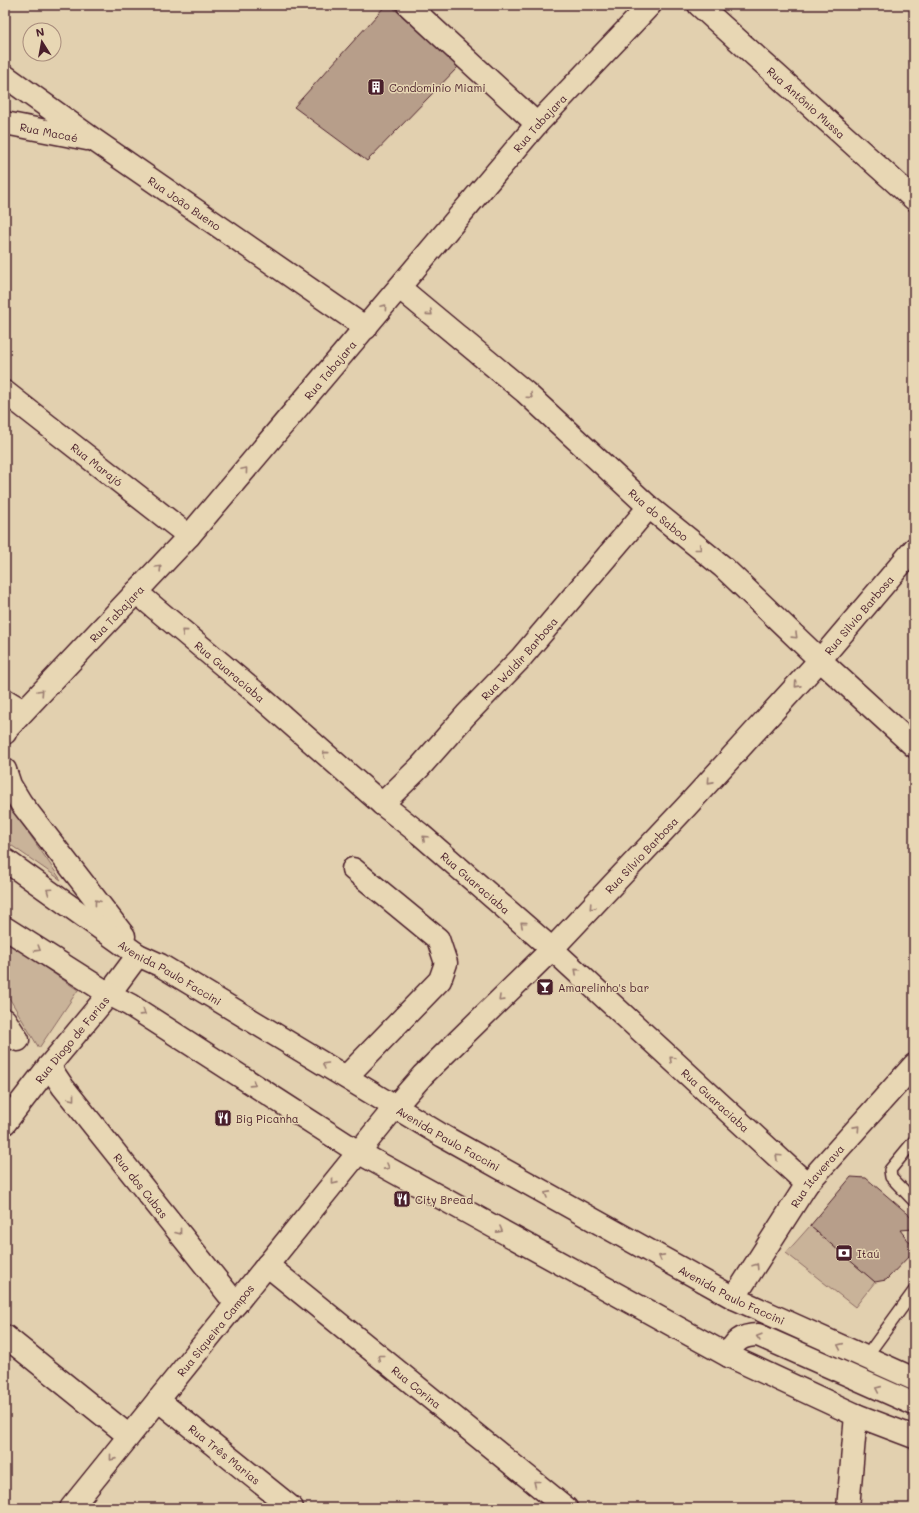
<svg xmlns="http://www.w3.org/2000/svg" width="919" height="1513" viewBox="0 0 919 1513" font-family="Mali,sans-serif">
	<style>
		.green { fill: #c9b399; stroke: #8a6962 }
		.building { fill: #b79e8a; stroke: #4a1f2b }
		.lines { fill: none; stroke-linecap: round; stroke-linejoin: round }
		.service-casing { stroke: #4a1f2b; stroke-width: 14 }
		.minor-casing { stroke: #4a1f2b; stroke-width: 25 }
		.tertiary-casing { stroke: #4a1f2b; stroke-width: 25 }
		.secondary-casing { stroke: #4a1f2b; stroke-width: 25 }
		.service { stroke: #e8d7b4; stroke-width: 11 }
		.minor { stroke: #e8d7b4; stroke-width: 22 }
		.tertiary { stroke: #e8d7b4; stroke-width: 22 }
		.secondary { stroke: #e8d7b4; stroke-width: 22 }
		.oneway { stroke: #997b70 }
		.labels { text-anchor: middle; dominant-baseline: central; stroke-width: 3; stroke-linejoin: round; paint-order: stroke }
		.poi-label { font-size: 11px; fill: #4a1f2b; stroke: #e8d7b4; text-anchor: start }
		.street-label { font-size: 11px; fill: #4a1f2b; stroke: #e8d7b4 }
	</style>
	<rect width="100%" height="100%" fill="#e2d0af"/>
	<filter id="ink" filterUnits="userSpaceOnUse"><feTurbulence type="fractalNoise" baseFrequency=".025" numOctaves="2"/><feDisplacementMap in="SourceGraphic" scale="8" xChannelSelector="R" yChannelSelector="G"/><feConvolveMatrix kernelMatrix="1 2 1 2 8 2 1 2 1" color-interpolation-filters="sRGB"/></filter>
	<g filter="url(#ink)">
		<g class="green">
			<path d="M 5,794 L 10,806 L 61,880 L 5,841 Z"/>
			<path d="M 7,942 L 78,990 L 39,1048 L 5,991 L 5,944 Z"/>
			<path d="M 810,1226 L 875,1282 L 855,1307 L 786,1253 Z"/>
		</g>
		<g class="building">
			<path d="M 386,5 L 390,5 L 459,66 L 367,161 L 294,107 Z"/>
			<path d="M 851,1177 L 866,1178 L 914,1219 L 914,1229 L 900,1230 L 914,1248 L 914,1251 L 886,1280 L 875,1282 L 810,1226 Z"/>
		</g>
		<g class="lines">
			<defs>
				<g id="service">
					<path d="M 914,1141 L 890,1170 L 891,1177 L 914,1201"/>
					<path d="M 866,1357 L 914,1291"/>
				</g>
				<g id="minor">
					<path d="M 408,5 L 537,124"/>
					<path id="s1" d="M 699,5 L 914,199"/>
					<path id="s2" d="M 5,76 L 94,140 L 366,328"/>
					<path id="s3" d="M 5,123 L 87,139"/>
					<path id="s4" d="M 400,288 L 525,392 L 649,507 L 723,567 L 820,660 L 914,746"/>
					<path id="s5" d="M 5,392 L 189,536"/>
					<path id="s6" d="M 136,592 L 255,692 L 382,804 L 420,834 L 552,949 L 807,1184"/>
					<path d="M 5,700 L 23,711"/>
					<path id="s7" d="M 382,804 L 420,767 L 466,715 L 520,659 L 649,507"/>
					<path d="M 5,1020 L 18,1040"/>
					<path id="s8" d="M 49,1066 L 63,1087 L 236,1304"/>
					<path d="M 346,1077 L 440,980 L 446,963 L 438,939 L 353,869"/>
					<path id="s9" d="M 267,1265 L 566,1508"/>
					<path id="s10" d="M 734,1298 L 807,1184 L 914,1065"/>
					<path d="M 5,1336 L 129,1436"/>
					<path id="s11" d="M 158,1400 L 292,1508"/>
					<path d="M 848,1508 L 856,1415"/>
				</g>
				<g id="tertiary">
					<path id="s12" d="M 5,731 L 189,536 L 537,124 L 650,5"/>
					<path id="s13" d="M 5,1123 L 49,1066 L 109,994 L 138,955"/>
					<path id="s14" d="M 71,1508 L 395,1107 L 423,1075 L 552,949 L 686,807 L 820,660 L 914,549"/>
				</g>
				<g id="secondary">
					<path d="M 5,733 L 5,731"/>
					<path d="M 5,770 L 10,785 L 21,803 L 124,936"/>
					<path id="s15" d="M 5,860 L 138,955 L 160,965 L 443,1136 L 734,1298 L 914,1379"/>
					<path d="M 5,928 L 109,994 L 130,1005 L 358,1152 L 729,1356 L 856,1415 L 914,1437"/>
					<path d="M 729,1356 C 733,1341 742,1335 758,1335 L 914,1404"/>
				</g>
			</defs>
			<use href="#service" class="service-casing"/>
			<use href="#minor" class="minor-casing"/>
			<use href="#tertiary" class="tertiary-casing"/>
			<use href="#secondary" class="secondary-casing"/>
			<use href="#service" class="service"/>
			<use href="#minor" class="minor"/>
			<use href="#tertiary" class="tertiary"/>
			<use href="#secondary" class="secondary"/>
		</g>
		<defs><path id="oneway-chevron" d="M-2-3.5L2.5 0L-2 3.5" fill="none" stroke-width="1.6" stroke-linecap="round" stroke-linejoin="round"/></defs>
		<g class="oneway">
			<use href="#oneway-chevron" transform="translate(384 307) rotate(-50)"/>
			<use href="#oneway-chevron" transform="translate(430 313) rotate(40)"/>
			<use href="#oneway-chevron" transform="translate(530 396) rotate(42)"/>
			<use href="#oneway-chevron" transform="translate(245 470) rotate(-50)"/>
			<use href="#oneway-chevron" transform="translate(699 548) rotate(39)"/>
			<use href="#oneway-chevron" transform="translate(159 568) rotate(-46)"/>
			<use href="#oneway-chevron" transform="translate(184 632) rotate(-140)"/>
			<use href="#oneway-chevron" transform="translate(795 636) rotate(44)"/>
			<use href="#oneway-chevron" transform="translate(797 685) rotate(132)"/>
			<use href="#oneway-chevron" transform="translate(41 692) rotate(-47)"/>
			<use href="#oneway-chevron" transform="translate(325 754) rotate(-139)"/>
			<use href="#oneway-chevron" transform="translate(710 781) rotate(132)"/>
			<use href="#oneway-chevron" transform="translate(425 838) rotate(-138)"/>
			<use href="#oneway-chevron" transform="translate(49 891) rotate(-145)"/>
			<use href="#oneway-chevron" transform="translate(97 902) rotate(-128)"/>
			<use href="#oneway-chevron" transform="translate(592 907) rotate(133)"/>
			<use href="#oneway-chevron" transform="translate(523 924) rotate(-139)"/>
			<use href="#oneway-chevron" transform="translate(38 949) rotate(32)"/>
			<use href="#oneway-chevron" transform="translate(577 971) rotate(-138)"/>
			<use href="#oneway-chevron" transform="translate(501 999) rotate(136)"/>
			<use href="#oneway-chevron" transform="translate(143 1013) rotate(33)"/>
			<use href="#oneway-chevron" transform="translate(672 1059) rotate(-137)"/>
			<use href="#oneway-chevron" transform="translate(325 1065) rotate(-149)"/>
			<use href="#oneway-chevron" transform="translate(253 1084) rotate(33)"/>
			<use href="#oneway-chevron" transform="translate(72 1098) rotate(52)"/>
			<use href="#oneway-chevron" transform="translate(857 1128) rotate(-48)"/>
			<use href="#oneway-chevron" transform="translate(778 1157) rotate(-137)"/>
			<use href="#oneway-chevron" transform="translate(387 1167) rotate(29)"/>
			<use href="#oneway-chevron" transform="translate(334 1182) rotate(129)"/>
			<use href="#oneway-chevron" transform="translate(547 1194) rotate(-151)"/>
			<use href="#oneway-chevron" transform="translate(500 1230) rotate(29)"/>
			<use href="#oneway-chevron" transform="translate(179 1232) rotate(52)"/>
			<use href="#oneway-chevron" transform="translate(661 1257) rotate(-151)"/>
			<use href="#oneway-chevron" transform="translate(756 1266) rotate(-57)"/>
			<use href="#oneway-chevron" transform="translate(759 1337) rotate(-164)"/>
			<use href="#oneway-chevron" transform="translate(840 1346) rotate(-156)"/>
			<use href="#oneway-chevron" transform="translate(380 1357) rotate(-141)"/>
			<use href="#oneway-chevron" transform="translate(878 1389) rotate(-156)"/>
			<use href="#oneway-chevron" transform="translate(112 1458) rotate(129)"/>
			<use href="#oneway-chevron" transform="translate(536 1483) rotate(-141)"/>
		</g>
	</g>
	<defs>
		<symbol id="building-square" viewBox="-11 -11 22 22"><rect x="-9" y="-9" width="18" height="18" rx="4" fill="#4a1f2b" stroke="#e8d7b4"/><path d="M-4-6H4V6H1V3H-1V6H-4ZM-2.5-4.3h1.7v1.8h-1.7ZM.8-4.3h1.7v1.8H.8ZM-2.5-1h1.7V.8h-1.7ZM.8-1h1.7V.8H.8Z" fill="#fff"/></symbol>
		<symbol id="bar-square" viewBox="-11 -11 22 22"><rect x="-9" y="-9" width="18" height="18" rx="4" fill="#4a1f2b" stroke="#e8d7b4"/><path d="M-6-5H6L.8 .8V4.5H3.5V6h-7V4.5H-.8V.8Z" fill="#fff"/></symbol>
		<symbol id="restaurant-square" viewBox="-11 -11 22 22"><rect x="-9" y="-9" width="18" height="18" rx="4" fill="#4a1f2b" stroke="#e8d7b4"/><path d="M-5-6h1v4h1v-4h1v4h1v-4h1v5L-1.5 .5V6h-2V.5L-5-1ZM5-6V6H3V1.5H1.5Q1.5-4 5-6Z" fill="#fff"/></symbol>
		<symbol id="bank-square" viewBox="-11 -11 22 22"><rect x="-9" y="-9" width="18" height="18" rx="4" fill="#4a1f2b" stroke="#e8d7b4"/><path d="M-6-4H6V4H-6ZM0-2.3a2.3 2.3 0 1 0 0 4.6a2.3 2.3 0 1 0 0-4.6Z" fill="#fff"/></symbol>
	</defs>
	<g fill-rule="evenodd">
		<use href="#building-square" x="366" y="77" width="20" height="20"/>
		<use href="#bar-square" x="535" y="977" width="20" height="20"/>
		<use href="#restaurant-square" x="213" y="1108" width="20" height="20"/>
		<use href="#restaurant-square" x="392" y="1189" width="20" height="20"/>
		<use href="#bank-square" x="834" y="1243" width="20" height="20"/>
	</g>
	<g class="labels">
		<g class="poi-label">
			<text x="389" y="87">Condominio Miami</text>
			<text x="558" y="987">Amarelinho's bar</text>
			<text x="236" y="1118">Big Picanha</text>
			<text x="415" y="1199">City Bread</text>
			<text x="857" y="1253">Itaú</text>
		</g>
		<g class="street-label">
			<text stroke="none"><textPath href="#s1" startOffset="145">Rua Antônio Mussa</textPath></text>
			<text stroke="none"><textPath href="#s12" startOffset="810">Rua Tabajara</textPath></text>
			<text stroke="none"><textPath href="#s3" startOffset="45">Rua Macaé</textPath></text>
			<text stroke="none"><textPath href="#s2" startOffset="220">Rua João Bueno</textPath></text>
			<text stroke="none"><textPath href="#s12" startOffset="486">Rua Tabajara</textPath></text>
			<text stroke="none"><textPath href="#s5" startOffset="117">Rua Marajó</textPath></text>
			<text stroke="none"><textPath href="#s4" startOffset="344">Rua do Saboo</textPath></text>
			<text stroke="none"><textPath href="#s12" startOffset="162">Rua Tabajara</textPath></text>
			<text stroke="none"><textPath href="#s14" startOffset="1192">Rua Silvio Barbosa</textPath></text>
			<text stroke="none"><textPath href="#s7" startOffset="200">Rua Waldir Barbosa</textPath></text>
			<text stroke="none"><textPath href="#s6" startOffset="123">Rua Guaraciaba</textPath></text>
			<text stroke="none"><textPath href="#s14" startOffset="868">Rua Silvio Barbosa</textPath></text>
			<text stroke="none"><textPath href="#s6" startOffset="447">Rua Guaraciaba</textPath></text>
			<text stroke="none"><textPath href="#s15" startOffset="200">Avenida Paulo Faccini</textPath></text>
			<text stroke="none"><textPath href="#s13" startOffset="107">Rua Diogo de Farias</textPath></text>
			<text stroke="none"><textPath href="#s6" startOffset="771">Rua Guaraciaba</textPath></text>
			<text stroke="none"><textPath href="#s15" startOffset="524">Avenida Paulo Faccini</textPath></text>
			<text stroke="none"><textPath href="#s10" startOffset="148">Rua Itaverava</textPath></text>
			<text stroke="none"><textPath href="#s8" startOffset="151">Rua dos Cubas</textPath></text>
			<text stroke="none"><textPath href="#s15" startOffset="848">Avenida Paulo Faccini</textPath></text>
			<text stroke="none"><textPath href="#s14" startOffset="229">Rua Siqueira Campos</textPath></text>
			<text stroke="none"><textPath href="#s9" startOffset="193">Rua Corina</textPath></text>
			<text stroke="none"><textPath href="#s11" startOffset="86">Rua Três Marias</textPath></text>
		</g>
	</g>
	<rect width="919" height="1513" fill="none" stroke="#e8d7b4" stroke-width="20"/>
	<rect x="10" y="10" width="899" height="1493" fill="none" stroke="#4a1f2b" stroke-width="1.5" filter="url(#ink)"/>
	<g transform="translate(42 42) rotate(349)"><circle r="19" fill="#e8d7b4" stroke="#a98d7d"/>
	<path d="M0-3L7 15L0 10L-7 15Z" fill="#4a1f2b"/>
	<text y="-6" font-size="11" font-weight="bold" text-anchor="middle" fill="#4a1f2b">N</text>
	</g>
</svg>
